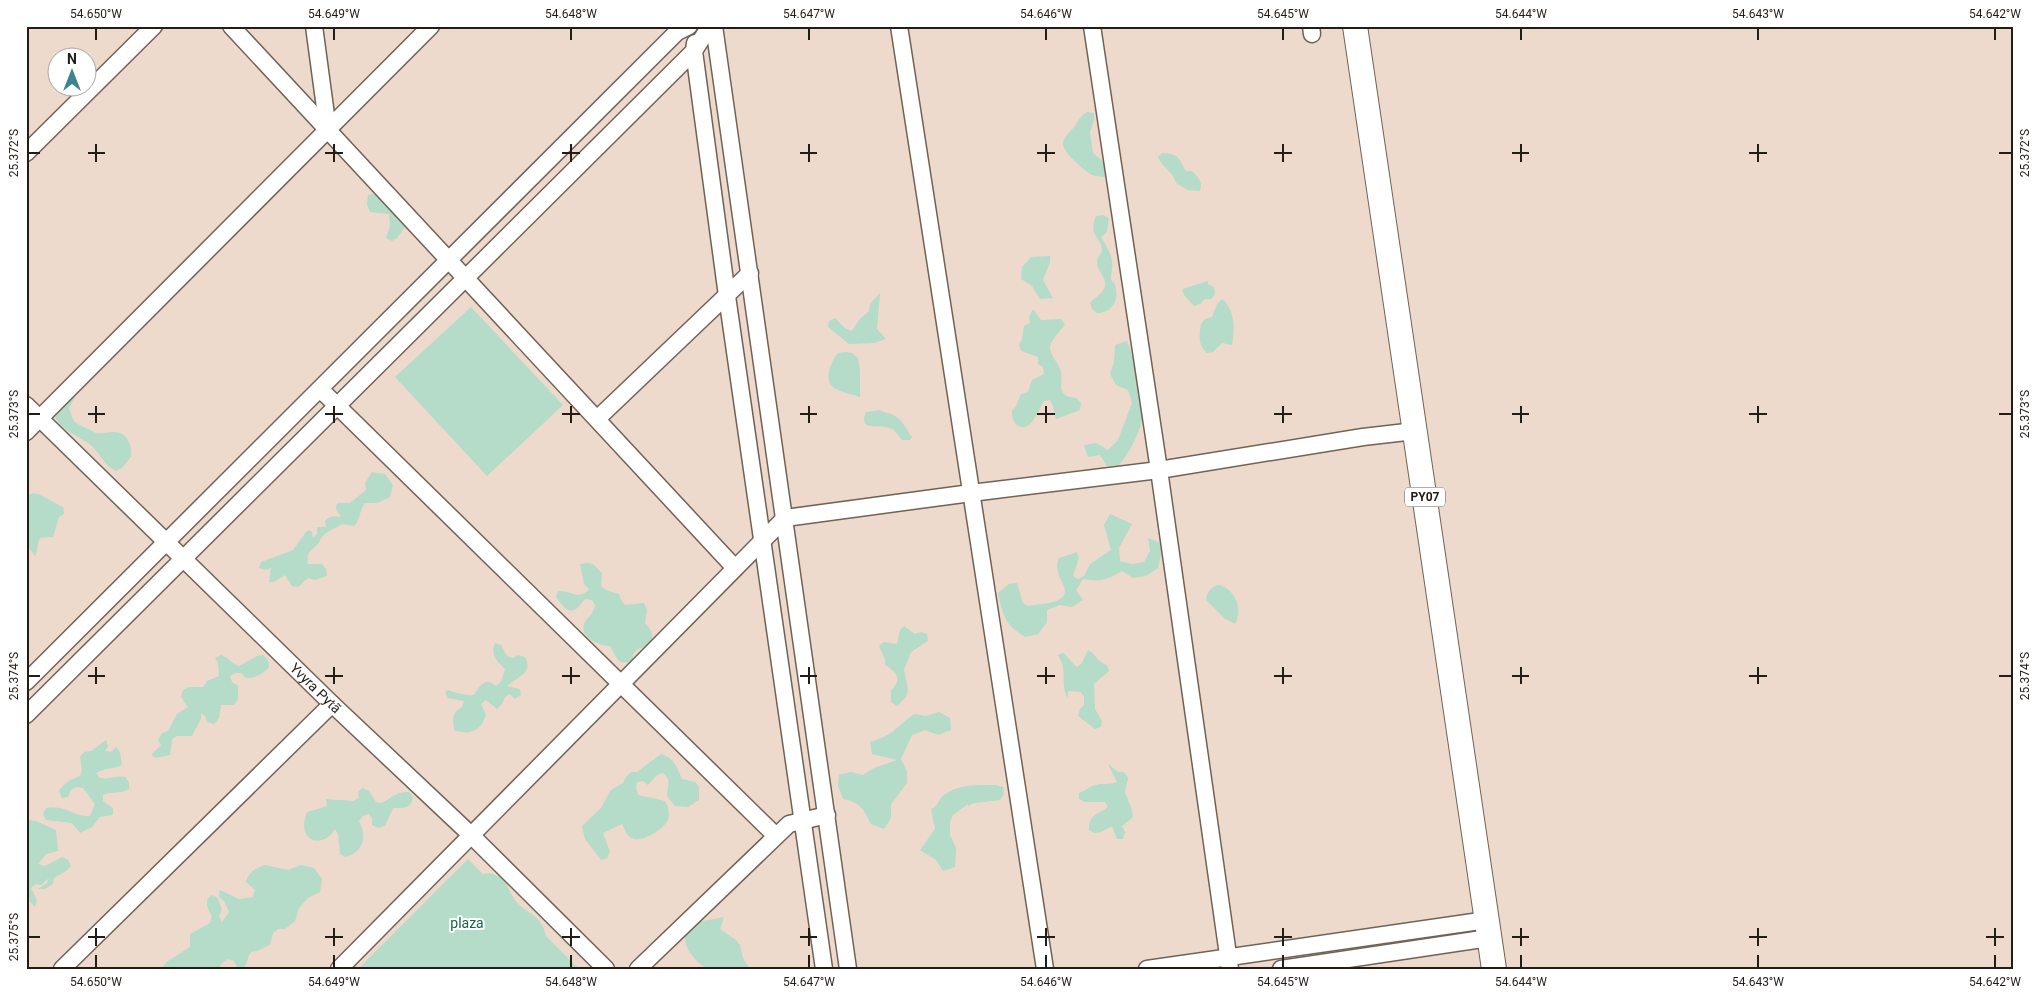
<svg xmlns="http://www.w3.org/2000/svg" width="2039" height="995" viewBox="0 0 2039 995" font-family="Roboto,sans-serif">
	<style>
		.green { fill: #b5dbc9 }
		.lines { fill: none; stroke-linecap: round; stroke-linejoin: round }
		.minor-casing { stroke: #716255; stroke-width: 19 }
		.highway-casing { stroke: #716255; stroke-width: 26 }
		.minor { stroke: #fff; stroke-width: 16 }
		.highway { stroke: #fff; stroke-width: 24 }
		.ticks { fill: none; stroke: #231d18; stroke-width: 2 }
		.labels { text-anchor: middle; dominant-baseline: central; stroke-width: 4; stroke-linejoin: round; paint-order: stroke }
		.shield { fill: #fff; stroke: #65615d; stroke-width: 1 }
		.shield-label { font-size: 12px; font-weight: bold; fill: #231d18 }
		.street-label { font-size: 14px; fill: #231d18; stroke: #fff }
		.park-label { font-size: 14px; fill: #126247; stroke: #fff }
		.neatline { fill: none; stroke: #231d18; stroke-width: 2 }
		.ticks-label { font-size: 12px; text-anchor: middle; fill: #231d18 }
	</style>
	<rect width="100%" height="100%" fill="#eddacc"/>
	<g class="green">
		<path d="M 1087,112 L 1094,113 L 1094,120 L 1090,132 L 1093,153 L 1106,164 L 1110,177 C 1103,177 1096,177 1090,174 C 1083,169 1061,151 1063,142 C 1065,136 1071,131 1075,126 C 1079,120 1080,116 1087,112 Z"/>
		<path d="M 1162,153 C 1180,154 1178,158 1186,171 L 1192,171 C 1199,178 1203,182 1200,191 L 1188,190 L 1176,183 C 1174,172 1162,168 1158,157 Z"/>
		<path d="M 375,193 L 382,194 L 405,220 L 405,227 L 397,238 L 392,241 L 386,238 L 390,226 L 389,214 L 370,212 L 367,205 L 368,195 Z"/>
		<path d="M 1103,215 L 1109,218 L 1107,232 L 1101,237 C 1105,244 1112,254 1112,262 C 1113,267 1111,273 1111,278 C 1112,285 1113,279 1115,285 C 1120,300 1112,313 1097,313 L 1092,309 L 1090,303 C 1094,298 1101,295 1104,289 C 1109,279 1098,273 1097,263 C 1096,257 1102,255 1102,249 C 1100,236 1088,236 1096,216 Z"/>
		<path d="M 1050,256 L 1050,262 L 1043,280 L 1053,298 L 1040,299 L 1032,286 L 1021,279 L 1022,267 L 1031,257 Z"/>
		<path d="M 1208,281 L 1208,284 L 1214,287 L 1215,294 L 1211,299 L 1205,299 L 1200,304 L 1194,306 L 1184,295 L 1182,289 Z"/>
		<path d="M 880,293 L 877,329 L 886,339 L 874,343 L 849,344 L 828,327 L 829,321 L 835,318 L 845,328 L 852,331 L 859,320 L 869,311 L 870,304 Z"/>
		<path d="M 1222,299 C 1235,309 1235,330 1232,345 L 1222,343 L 1213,352 L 1207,353 C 1198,346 1199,335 1201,324 L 1205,319 L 1212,317 L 1217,304 Z"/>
		<path d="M 471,307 L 563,405 L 487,476 L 395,377 Z"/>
		<path d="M 1033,309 L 1041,320 L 1061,319 L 1065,325 C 1061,329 1050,342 1050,347 C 1050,355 1057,361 1060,369 C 1065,382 1053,396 1076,398 L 1081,403 L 1080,410 L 1056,419 L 1053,406 L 1050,400 L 1044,401 C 1038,409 1031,435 1017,425 C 1012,421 1012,415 1012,410 L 1016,406 L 1021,394 L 1028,392 L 1032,380 L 1044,374 L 1043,367 L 1038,364 L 1038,357 L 1021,351 L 1019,345 L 1022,339 L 1024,326 L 1030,323 L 1029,317 Z"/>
		<path d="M 1127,341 C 1133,355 1146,406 1142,420 C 1138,436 1129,453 1119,465 L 1107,466 L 1100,455 L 1088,457 L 1084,445 L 1096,443 L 1108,450 L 1118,440 L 1132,403 L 1128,390 L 1116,385 L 1110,374 L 1114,362 L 1115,345 Z"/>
		<path d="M 846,352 L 852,353 L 858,358 L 860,371 L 860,397 C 852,394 843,393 836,389 C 822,383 831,361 838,353 Z"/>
		<path d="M 72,394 L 75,397 L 69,408 C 74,423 72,421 86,428 C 89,429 93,432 96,433 C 101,434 107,432 112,432 C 127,431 132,444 131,457 L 122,468 L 116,471 C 104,465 101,455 92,446 C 78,434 57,431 53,410 Z"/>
		<path d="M 880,410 C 885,413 888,413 893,415 C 901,418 907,430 912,437 L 910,440 L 902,440 C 899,437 897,433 894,430 C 884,424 875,429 865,424 L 864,418 L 866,412 Z"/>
		<path d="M 372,472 L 385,474 L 393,485 L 390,497 L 378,503 L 365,503 C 359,510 361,519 354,526 L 342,524 C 333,530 322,532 319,543 C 311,551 306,551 308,564 L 322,564 L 326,569 L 327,576 L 315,580 L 308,578 L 298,587 L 292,586 L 285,575 L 274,582 L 269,582 L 271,568 L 265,570 L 259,568 L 261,562 L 293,550 L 306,532 L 309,530 L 312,532 L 313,538 L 317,534 L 317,527 L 326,527 L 325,521 C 330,515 335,516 341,517 L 336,509 L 337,503 L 350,503 L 366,490 L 365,483 Z"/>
		<path d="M 32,493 C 43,494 53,503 63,507 L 64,514 L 59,517 L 53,537 L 40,538 C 37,544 38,550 35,556 L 26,544 L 26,497 Z"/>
		<path d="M 1110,514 L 1132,524 L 1119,548 L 1120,561 L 1132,564 L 1144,562 L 1150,551 L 1148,538 L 1160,543 L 1161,555 L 1158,568 L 1146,576 L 1133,578 L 1122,571 C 1107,580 1100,582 1083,579 L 1076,590 L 1083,600 L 1072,607 L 1060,605 L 1047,610 L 1047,622 L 1038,634 L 1025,637 C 1004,624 1003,615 998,593 L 1009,584 L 1017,583 L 1023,603 L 1028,606 C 1037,604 1053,604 1060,599 C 1075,589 1050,576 1059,558 L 1077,552 L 1079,558 L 1073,576 L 1078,579 L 1084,576 L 1090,564 L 1111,550 L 1104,525 Z"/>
		<path d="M 587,563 L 593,564 L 602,573 L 601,586 L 606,590 L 619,594 L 621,600 L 625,605 L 644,603 L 647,610 L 645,623 C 652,631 655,636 650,645 L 638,649 L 633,654 L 633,660 C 617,668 617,656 610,646 C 599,646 577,636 585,622 C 589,615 593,615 595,605 L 592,600 L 585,599 C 582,602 579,607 576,609 C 567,615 560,602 556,597 L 558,591 C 570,590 580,601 589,589 L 584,584 L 580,564 Z"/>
		<path d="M 1220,585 C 1236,591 1243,609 1235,624 L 1224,618 L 1206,600 C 1207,591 1212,586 1220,585 Z"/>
		<path d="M 904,626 L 915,634 L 921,632 L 927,634 L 928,641 L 911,652 L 904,670 L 908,690 L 906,697 L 897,706 L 891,702 L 891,690 C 903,680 897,672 885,665 L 885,659 L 879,646 L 884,642 L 897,644 L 900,630 Z"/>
		<path d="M 495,643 L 501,645 L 507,656 L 513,658 L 518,655 L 525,657 C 534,673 517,677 507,686 L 520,689 L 521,695 L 515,699 L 510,694 L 505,697 L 502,704 L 497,709 L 486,700 L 481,704 L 486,715 C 481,731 469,736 454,730 C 453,719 451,713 462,707 L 464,701 L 448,698 L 445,692 L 448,690 C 456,693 466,696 474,695 C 480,685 486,677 496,686 L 501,682 L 505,669 C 497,661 490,655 495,643 Z"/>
		<path d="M 1088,650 C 1096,654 1097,662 1107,665 L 1109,671 L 1094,684 L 1095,709 L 1102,721 L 1101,727 L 1095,729 L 1078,716 L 1080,709 L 1084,705 L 1084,697 L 1081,692 L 1068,691 L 1068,698 C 1059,685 1069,667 1057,655 L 1063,653 C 1069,657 1071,663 1077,667 L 1082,663 Z"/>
		<path d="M 221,655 C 228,657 231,663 239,666 L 257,656 L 263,655 L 268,660 L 269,667 C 263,674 256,678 246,678 L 241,673 L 235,673 L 230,676 L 232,682 L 238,686 L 238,699 L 234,705 L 221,705 L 219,718 L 214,724 L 207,722 L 205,716 L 201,713 L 201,719 L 192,736 L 177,736 L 172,739 L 170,755 L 156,758 L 151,755 L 161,745 L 158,740 L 162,733 L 168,731 L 177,714 L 188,707 L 181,697 L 183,690 L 189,687 L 203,687 L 207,681 L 219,676 L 218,663 L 215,658 Z"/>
		<path d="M 939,712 L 950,718 L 951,730 L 938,735 L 925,730 L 912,735 L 901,759 L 907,771 L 907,783 L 891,804 L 891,818 L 884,829 L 871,824 C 863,808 861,803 843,799 L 838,786 L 839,775 L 851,772 L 863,775 L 874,768 L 897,760 L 872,754 L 870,742 C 894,735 895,728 914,714 L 926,716 Z"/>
		<path d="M 106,740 L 108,746 L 105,751 L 111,752 L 116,747 L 120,752 L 122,765 C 114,769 104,768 96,773 L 100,778 C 109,780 116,775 126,777 L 129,783 L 129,789 C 121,794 112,791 103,795 L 103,801 L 113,808 L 113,815 L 100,817 L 92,827 L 80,833 L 72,823 L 46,820 L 43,814 L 46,808 C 66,804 72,817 90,816 L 95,804 L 83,788 L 76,787 L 71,790 L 68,797 L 62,798 L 59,791 C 64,783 71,779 80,776 L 82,770 L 80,757 L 84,752 L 91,751 Z"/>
		<path d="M 661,754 C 674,758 677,767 682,779 L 695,782 L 699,787 L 699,800 L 688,807 L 675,806 L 667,796 C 667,786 672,780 663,773 L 657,775 L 648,785 L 643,781 L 637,782 L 636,788 L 638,795 L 665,801 C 668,806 670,814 668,820 C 664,829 644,841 634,839 C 627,837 625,830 622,824 L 603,833 L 610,852 L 607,858 L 601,860 L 585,839 L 582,826 L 601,808 L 611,790 L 623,783 L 626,777 L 631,772 L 637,772 Z"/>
		<path d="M 1108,764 L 1118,772 L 1124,772 L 1128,778 L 1125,792 L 1132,810 L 1133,817 L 1122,826 L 1125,832 L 1123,839 L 1117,839 L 1112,826 L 1101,832 L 1094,833 L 1089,830 C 1088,815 1098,814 1108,807 L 1105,802 L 1085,802 L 1079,799 L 1079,793 C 1085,791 1089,787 1095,785 C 1102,783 1109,785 1117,782 Z"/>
		<path d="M 996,785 L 1003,787 L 1004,794 L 1000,800 L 974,803 L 968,806 L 968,804 L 953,815 L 950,822 L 950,835 L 956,848 L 955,867 L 943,871 L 936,860 L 920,850 L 935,829 L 931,809 C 940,805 938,799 944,795 C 958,784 978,785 996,785 Z"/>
		<path d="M 363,788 L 369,791 L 376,802 L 382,803 C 391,798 397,791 409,792 L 413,797 C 411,809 404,808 393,808 L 385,826 L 378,828 L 372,825 L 372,818 L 369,814 L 363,816 L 359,821 C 367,837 364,852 345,857 L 340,854 L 338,834 L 335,829 C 324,849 295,843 307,812 L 327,806 L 326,799 L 353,801 L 359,798 L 358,792 Z"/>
		<path d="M 30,820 L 36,821 L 56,830 L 58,851 L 46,854 L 38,864 L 45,866 L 62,857 L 68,860 L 71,866 L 66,871 L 54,878 L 53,884 L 45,889 L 38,889 L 47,883 L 49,878 L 41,885 L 36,884 L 31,888 L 37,900 L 35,907 L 30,902 L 29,896 L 26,895 L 26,822 Z"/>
		<path d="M 468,859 L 483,874 L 490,873 L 503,878 C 507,885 510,893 515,900 C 525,914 541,913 546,936 L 579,969 L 358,969 Z"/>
		<path d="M 265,865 L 288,870 L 301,865 L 314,868 L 322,879 L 320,892 L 308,898 L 299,908 L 295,921 L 285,929 L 278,929 L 273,933 L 270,945 L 257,951 L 251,952 C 247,958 248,963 243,969 L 237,967 L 234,961 L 228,959 L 222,963 L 219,969 L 160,969 L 168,961 L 190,947 L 190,934 L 210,923 L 212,917 L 207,906 L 207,900 L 211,895 L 218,898 L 222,910 L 219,916 L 222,922 L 229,912 L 224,901 L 219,897 L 220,890 L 239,899 L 253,897 L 255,890 L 246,882 C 248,873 255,868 265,865 Z"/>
		<path d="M 724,917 L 720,929 L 736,940 L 740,945 L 743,958 L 750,969 C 739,969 717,972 707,968 C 694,963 675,937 691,925 C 695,922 718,918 724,917 Z"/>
	</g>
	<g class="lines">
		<defs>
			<g id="minor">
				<path d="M 231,26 L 735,568"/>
				<path d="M 314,26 L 328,130"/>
				<path d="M 714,26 L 848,969"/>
				<path d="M 899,26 L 1045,969"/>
				<path d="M 1092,26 L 1159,470 L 1230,969"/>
				<path d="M 1311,26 L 1312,34"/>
				<path d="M 695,43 L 694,51 L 727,296 L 824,969"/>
				<path d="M 26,153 L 154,26"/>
				<path d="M 320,389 L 776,836"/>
				<path id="s1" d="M 26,405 L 332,704 L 471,835 L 606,969"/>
				<path d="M 597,419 L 750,273"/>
				<path d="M 26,432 L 431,26"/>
				<path d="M 26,682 L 677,32 L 689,26"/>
				<path d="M 26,715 L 694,51 L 710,26"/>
				<path d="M 62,969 L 332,704"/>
				<path d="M 339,969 L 785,518 L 971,493 L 1159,470 L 1363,437 L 1415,431"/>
				<path d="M 638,969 L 789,824 L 827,815"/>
				<path d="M 1147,969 L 1487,920"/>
				<path d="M 1281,969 L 1489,938"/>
			</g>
			<path id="highway" d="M 1355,26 L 1494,969"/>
		</defs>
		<use href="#minor" class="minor-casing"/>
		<use href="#highway" class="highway-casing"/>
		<use href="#minor" class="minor"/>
		<use href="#highway" class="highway"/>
	</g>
	<path class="ticks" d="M 96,28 L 96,40M 334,28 L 334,40M 571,28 L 571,40M 809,28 L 809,40M 1046,28 L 1046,40M 1283,28 L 1283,40M 1521,28 L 1521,40M 1758,28 L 1758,40M 1995,28 L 1995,40M 96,144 L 96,162M 334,144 L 334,162M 571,144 L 571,162M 809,144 L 809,162M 1046,144 L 1046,162M 1283,144 L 1283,162M 1521,144 L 1521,162M 1758,144 L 1758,162M 28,153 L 40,153M 88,153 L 105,153M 325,153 L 343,153M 562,153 L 580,153M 800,153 L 817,153M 1037,153 L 1055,153M 1274,153 L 1292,153M 1512,153 L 1529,153M 1749,153 L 1767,153M 1999,153 L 2012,153M 96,406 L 96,423M 334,406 L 334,423M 571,406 L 571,423M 809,406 L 809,423M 1046,406 L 1046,423M 1283,406 L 1283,423M 1521,406 L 1521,423M 1758,406 L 1758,423M 28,414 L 40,414M 88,414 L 105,414M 325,414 L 343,414M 562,414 L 580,414M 800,414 L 817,414M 1037,414 L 1055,414M 1274,414 L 1292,414M 1512,414 L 1529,414M 1749,414 L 1767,414M 1999,414 L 2012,414M 96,667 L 96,684M 334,667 L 334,684M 571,667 L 571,684M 809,667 L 809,684M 1046,667 L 1046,684M 1283,667 L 1283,684M 1521,667 L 1521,684M 1758,667 L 1758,684M 28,676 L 40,676M 88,676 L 105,676M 325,676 L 343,676M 562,676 L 580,676M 800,676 L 817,676M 1037,676 L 1055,676M 1274,676 L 1292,676M 1512,676 L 1529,676M 1749,676 L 1767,676M 1999,676 L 2012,676M 96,928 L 96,946M 334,928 L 334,946M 571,928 L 571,946M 809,928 L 809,946M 1046,928 L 1046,946M 1283,928 L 1283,946M 1521,928 L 1521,946M 1758,928 L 1758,946M 1995,928 L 1995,946M 28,937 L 40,937M 88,937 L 105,937M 325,937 L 343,937M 562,937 L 580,937M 800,937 L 817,937M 1037,937 L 1055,937M 1274,937 L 1292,937M 1512,937 L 1529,937M 1749,937 L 1767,937M 1986,937 L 2004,937M 96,955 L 96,968M 334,955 L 334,968M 571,955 L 571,968M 809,955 L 809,968M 1046,955 L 1046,968M 1283,955 L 1283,968M 1521,955 L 1521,968M 1758,955 L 1758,968M 1995,955 L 1995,968"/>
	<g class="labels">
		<rect class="shield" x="1405" y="487.5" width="40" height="19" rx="4"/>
		<g class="shield-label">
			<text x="1425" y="497">PY07</text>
		</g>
		<g class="street-label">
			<text stroke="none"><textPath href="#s1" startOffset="405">Yvyra Pytã</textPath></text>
		</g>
		<g class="park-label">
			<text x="467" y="923">plaza</text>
		</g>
	</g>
	<rect width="2039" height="995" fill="none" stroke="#ffffff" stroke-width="55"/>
	<g transform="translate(72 72)"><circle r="24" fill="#ffffff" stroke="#a7a5a3"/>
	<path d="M0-4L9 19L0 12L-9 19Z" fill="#3e8390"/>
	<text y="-8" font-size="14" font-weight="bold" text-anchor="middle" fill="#231d18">N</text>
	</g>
	<rect x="28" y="28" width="1984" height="940" class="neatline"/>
	<g class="ticks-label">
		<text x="96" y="18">54.650°W</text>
		<text x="334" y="18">54.649°W</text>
		<text x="571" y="18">54.648°W</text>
		<text x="809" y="18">54.647°W</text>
		<text x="1046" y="18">54.646°W</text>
		<text x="1283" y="18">54.645°W</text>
		<text x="1521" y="18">54.644°W</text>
		<text x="1758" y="18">54.643°W</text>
		<text x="1995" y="18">54.642°W</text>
		<text transform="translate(14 153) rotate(-90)" y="4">25.372°S</text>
		<text transform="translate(2025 153) rotate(-90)" y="4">25.372°S</text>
		<text transform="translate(14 414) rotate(-90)" y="4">25.373°S</text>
		<text transform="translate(2025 414) rotate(-90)" y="4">25.373°S</text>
		<text transform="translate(14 676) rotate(-90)" y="4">25.374°S</text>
		<text transform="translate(2025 676) rotate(-90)" y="4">25.374°S</text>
		<text transform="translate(14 937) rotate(-90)" y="4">25.375°S</text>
		<text x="96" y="986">54.650°W</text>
		<text x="334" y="986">54.649°W</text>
		<text x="571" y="986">54.648°W</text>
		<text x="809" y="986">54.647°W</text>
		<text x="1046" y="986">54.646°W</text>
		<text x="1283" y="986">54.645°W</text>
		<text x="1521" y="986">54.644°W</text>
		<text x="1758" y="986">54.643°W</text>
		<text x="1995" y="986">54.642°W</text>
	</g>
</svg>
